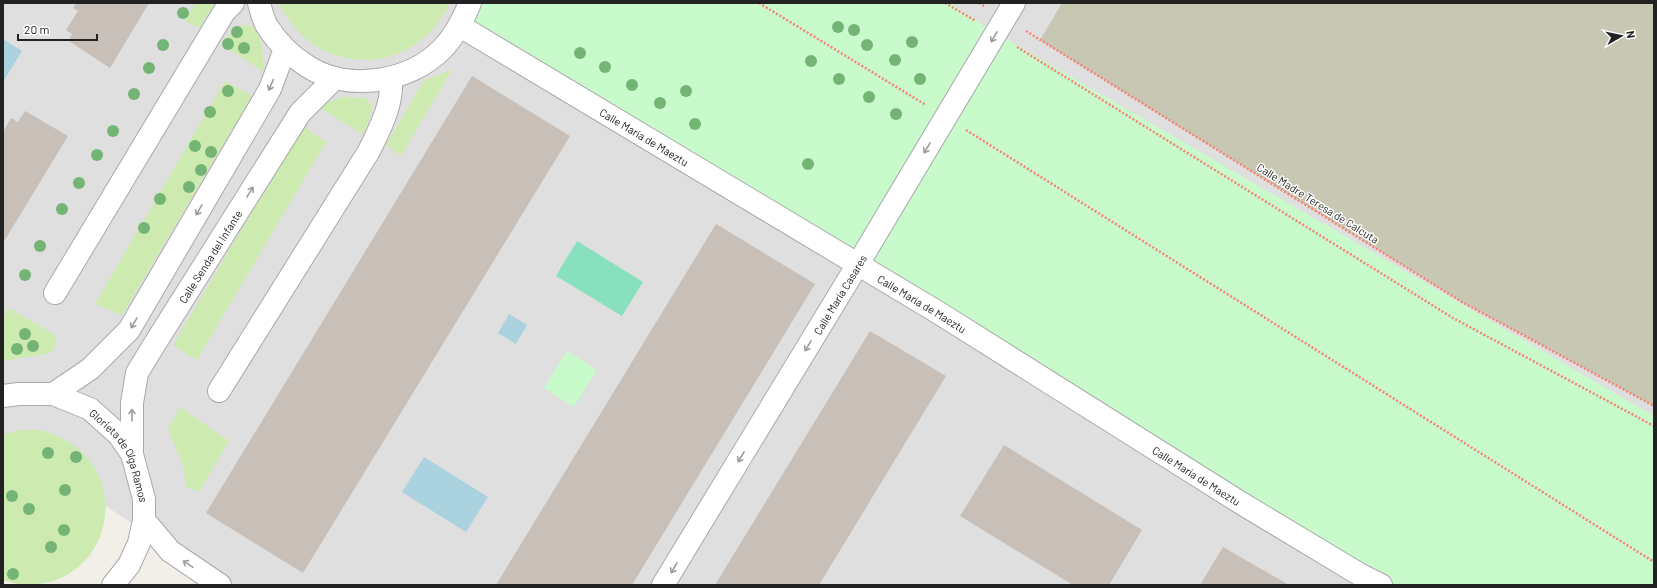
<svg xmlns="http://www.w3.org/2000/svg" width="1657" height="588" viewBox="0 0 1657 588" font-family="Barlow,sans-serif">
	<style>
		.residential { fill: #e0dfdf }
		.construction { fill: #c7c7b4 }
		.grass { fill: #cdebb0 }
		.park { fill: #c8facc }
		.pitch { fill: #88e0be }
		.water { fill: #aad3df }
		.building { fill: #c7bfb8 }
		.lines { fill: none; stroke-linecap: round; stroke-linejoin: round }
		.minor-casing { stroke: #a9a9a9; stroke-width: 24 }
		.path { stroke: #fa8072; stroke-width: 2.5; stroke-dasharray: 2 2; stroke-linecap: butt }
		.minor { stroke: #fff; stroke-width: 22 }
		.tree { fill: #74b475 }
		.oneway { stroke: #9c9c9c }
		.labels { text-anchor: middle; dominant-baseline: central; stroke-width: 3; stroke-linejoin: round; paint-order: stroke }
		.street-label { font-size: 11px; fill: #222; stroke: #fff }
	</style>
	<rect width="100%" height="100%" fill="#f2efe9"/>
	<path class="residential" d="M 3,3 L 1654,3 L 1654,585 L 228,585 L 3,440 Z"/>
	<path class="construction" d="M 1062,3 L 1654,3 L 1654,406 L 1462,302 L 1040,40 Z"/>
	<g class="grass">
		<path d="M 196,3 L 215,3 L 199,28 L 185,21 Z"/>
		<path d="M 279,3 L 450,3 C 448,9 444,14 440,19 C 407,71 329,74 292,24 C 287,17 282,11 279,3 Z"/>
		<path d="M 242,25 L 254,27 L 262,44 L 264,72 L 222,45 L 232,31 Z"/>
		<path d="M 452,70 L 401,156 L 386,145 L 424,80 Z"/>
		<path d="M 225,81 L 252,96 L 122,315 L 95,304 Z"/>
		<path d="M 342,97 L 366,98 L 372,106 L 369,120 L 363,134 L 318,107 Z"/>
		<path d="M 303,126 L 326,142 L 197,360 L 173,345 Z"/>
		<path d="M 9,308 L 55,335 L 57,340 C 55,344 54,349 51,352 C 48,355 10,359 3,361 L 3,318 Z"/>
		<path d="M 180,407 L 229,441 L 199,492 L 186,487 L 183,466 L 168,429 Z"/>
		<path d="M 17,430 C 25,431 36,429 44,431 C 137,457 119,584 27,585 C 19,585 11,582 3,580 L 3,435 Z"/>
	</g>
	<g class="park">
		<path d="M 470,3 L 949,3 L 996,33 L 1654,416 L 1654,585 L 1381,585 L 460,26 Z"/>
		<path d="M 567,351 L 597,370 L 574,407 L 544,388 Z"/>
	</g>
	<path class="pitch" d="M 577,241 L 643,282 L 622,316 L 556,276 Z"/>
	<g class="water">
		<path d="M 3,39 L 22,51 L 3,82 Z"/>
		<path d="M 509,314 L 527,325 L 516,344 L 498,333 Z"/>
		<path d="M 424,457 L 488,497 L 466,532 L 402,492 Z"/>
	</g>
	<g class="building">
		<path d="M 76,3 L 149,3 L 110,68 L 69,41 L 72,34 L 66,30 L 78,11 L 73,8 Z"/>
		<path d="M 472,76 L 570,136 L 303,573 L 206,513 Z"/>
		<path d="M 25,111 L 68,136 L 3,243 L 3,132 L 11,118 L 18,122 Z"/>
		<path d="M 716,224 L 815,284 L 632,585 L 496,585 Z"/>
		<path d="M 870,331 L 946,376 L 819,585 L 715,585 Z"/>
		<path d="M 1004,445 L 1142,530 L 1109,585 L 1073,585 L 960,516 Z"/>
		<path d="M 1223,547 L 1289,585 L 1200,585 Z"/>
	</g>
	<g class="lines">
		<defs>
			<g id="minor">
				<path d="M 259,3 C 261,10 263,20 267,26 C 277,42 291,56 307,66 C 347,92 409,83 442,49 C 455,36 463,20 470,3"/>
				<path id="s1" d="M 460,26 L 939,313 L 1241,503 L 1359,574 L 1381,585"/>
				<path d="M 55,293 L 224,12 L 233,3"/>
				<path d="M 219,391 L 369,151 C 380,128 393,105 391,78"/>
				<path d="M 53,394 L 90,369 L 129,330 L 270,89 L 285,49"/>
				<path id="s2" d="M 3,396 L 19,394 L 53,394 L 90,409 L 119,435 L 132,454 L 144,499 L 144,520 L 139,543 L 129,565 L 113,585"/>
				<path id="s3" d="M 132,454 L 132,403 L 137,373 L 154,345 L 300,113 L 335,78"/>
				<path d="M 144,520 L 170,551 L 220,585"/>
				<path id="s4" d="M 663,585 L 858,264 L 1014,3"/>
			</g>
		</defs>
		<use href="#minor" class="minor-casing"/>
		<g class="path">
			<path d="M 759,3 L 926,105"/>
			<path d="M 945,3 L 976,21"/>
			<path d="M 979,3 L 984,6"/>
			<path d="M 1026,31 L 1462,302 L 1654,406"/>
			<path d="M 1017,47 L 1453,318 L 1654,426"/>
			<path d="M 966,130 L 1654,562"/>
		</g>
		<use href="#minor" class="minor"/>
	</g>
	<g class="tree">
		<circle cx="183" cy="13" r="6"/>
		<circle cx="838" cy="27" r="6"/>
		<circle cx="854" cy="30" r="6"/>
		<circle cx="237" cy="32" r="6"/>
		<circle cx="912" cy="42" r="6"/>
		<circle cx="228" cy="44" r="6"/>
		<circle cx="163" cy="45" r="6"/>
		<circle cx="867" cy="45" r="6"/>
		<circle cx="244" cy="48" r="6"/>
		<circle cx="580" cy="53" r="6"/>
		<circle cx="895" cy="60" r="6"/>
		<circle cx="811" cy="61" r="6"/>
		<circle cx="605" cy="67" r="6"/>
		<circle cx="149" cy="68" r="6"/>
		<circle cx="839" cy="79" r="6"/>
		<circle cx="920" cy="79" r="6"/>
		<circle cx="632" cy="85" r="6"/>
		<circle cx="228" cy="91" r="6"/>
		<circle cx="686" cy="91" r="6"/>
		<circle cx="134" cy="94" r="6"/>
		<circle cx="869" cy="97" r="6"/>
		<circle cx="660" cy="103" r="6"/>
		<circle cx="210" cy="112" r="6"/>
		<circle cx="896" cy="114" r="6"/>
		<circle cx="695" cy="124" r="6"/>
		<circle cx="113" cy="131" r="6"/>
		<circle cx="195" cy="146" r="6"/>
		<circle cx="211" cy="152" r="6"/>
		<circle cx="97" cy="155" r="6"/>
		<circle cx="808" cy="164" r="6"/>
		<circle cx="201" cy="170" r="6"/>
		<circle cx="79" cy="183" r="6"/>
		<circle cx="189" cy="187" r="6"/>
		<circle cx="160" cy="199" r="6"/>
		<circle cx="62" cy="209" r="6"/>
		<circle cx="144" cy="228" r="6"/>
		<circle cx="40" cy="246" r="6"/>
		<circle cx="25" cy="275" r="6"/>
		<circle cx="25" cy="334" r="6"/>
		<circle cx="33" cy="346" r="6"/>
		<circle cx="17" cy="349" r="6"/>
		<circle cx="48" cy="453" r="6"/>
		<circle cx="76" cy="457" r="6"/>
		<circle cx="65" cy="490" r="6"/>
		<circle cx="12" cy="496" r="6"/>
		<circle cx="29" cy="509" r="6"/>
		<circle cx="64" cy="530" r="6"/>
		<circle cx="51" cy="547" r="6"/>
		<circle cx="13" cy="574" r="6"/>
	</g>
	<defs><path id="oneway-shaft" d="M-6 0H5M1.5-3L5.5 0L1.5 3" fill="none" stroke-width="1.6" stroke-linecap="round" stroke-linejoin="round"/></defs>
	<g class="oneway">
		<use href="#oneway-shaft" transform="translate(994 37) rotate(120)"/>
		<use href="#oneway-shaft" transform="translate(271 85) rotate(113)"/>
		<use href="#oneway-shaft" transform="translate(927 148) rotate(121)"/>
		<use href="#oneway-shaft" transform="translate(250 192) rotate(-58)"/>
		<use href="#oneway-shaft" transform="translate(199 210) rotate(120)"/>
		<use href="#oneway-shaft" transform="translate(134 323) rotate(120)"/>
		<use href="#oneway-shaft" transform="translate(808 346) rotate(121)"/>
		<use href="#oneway-shaft" transform="translate(132 415) rotate(-91)"/>
		<use href="#oneway-shaft" transform="translate(741 457) rotate(121)"/>
		<use href="#oneway-shaft" transform="translate(188 564) rotate(-146)"/>
		<use href="#oneway-shaft" transform="translate(674 568) rotate(121)"/>
	</g>
	<g class="labels">
		<g class="street-label">
			<text stroke="none"><textPath href="#s1" startOffset="215">Calle María de Maeztu</textPath></text>
			<text transform="translate(1318 203) rotate(32)">Calle Madre Teresa de Calcuta</text>
			<text stroke="none"><textPath href="#s3" startOffset="219">Calle Senda del Infante</textPath></text>
			<text stroke="none"><textPath href="#s4" startOffset="340">Calle María Casares</textPath></text>
			<text stroke="none"><textPath href="#s1" startOffset="539">Calle María de Maeztu</textPath></text>
			<text stroke="none"><textPath href="#s2" startOffset="147">Glorieta de Olga Ramos</textPath></text>
			<text stroke="none"><textPath href="#s1" startOffset="863">Calle María de Maeztu</textPath></text>
		</g>
	</g>
	<rect width="1657" height="588" fill="none" stroke="#222222" stroke-width="8"/>
	<g transform="translate(1621 36) rotate(81)" stroke="#ffffff" stroke-width="3" paint-order="stroke">
	<path d="M0-3L7 15L0 10L-7 15Z" fill="#222222"/>
	<text y="-6" font-size="11" font-weight="bold" text-anchor="middle" fill="#222222">N</text>
	</g>
	<path d="M18 34v6h79v-6" fill="none" stroke="#222222" stroke-width="2"/>
	<text x="24" y="34" font-size="12" fill="#222222" stroke="#ffffff" stroke-width="3" paint-order="stroke">20 m</text>
</svg>
